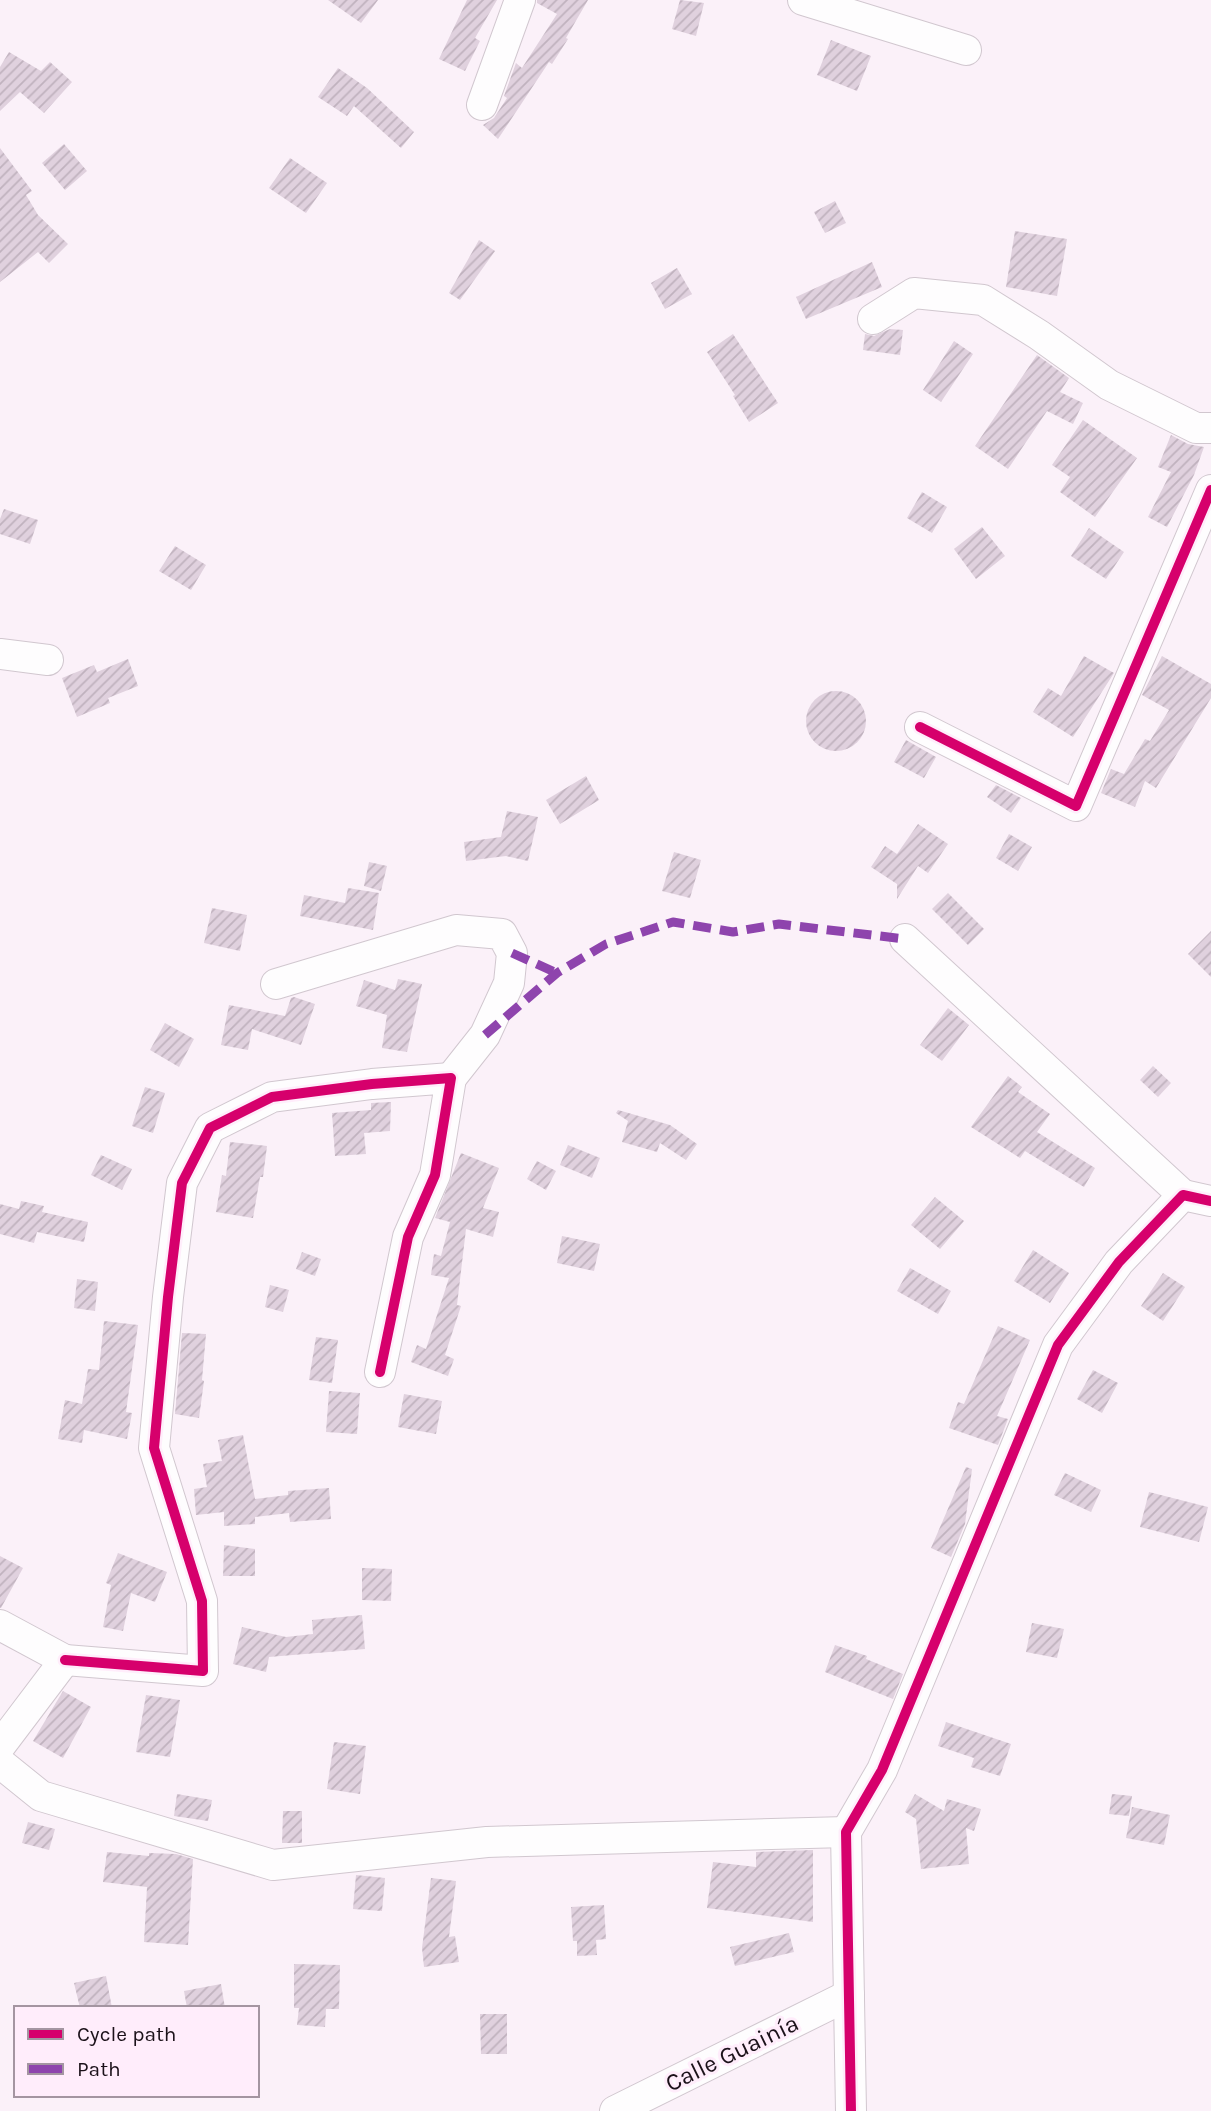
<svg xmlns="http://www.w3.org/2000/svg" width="1211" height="2111" viewBox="0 0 1211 2111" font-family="Karla,sans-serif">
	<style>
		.building { fill: url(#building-hatch) }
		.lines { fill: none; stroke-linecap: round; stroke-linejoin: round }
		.minor-casing { stroke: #d1c7cf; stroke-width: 32 }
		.minor { stroke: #fefdfe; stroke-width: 30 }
		.quiet { stroke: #8e44ad; stroke-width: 9; stroke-dasharray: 18 9; stroke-linecap: butt }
		.cycleway-casing { stroke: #ffedfb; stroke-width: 15 }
		.cycleway { stroke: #d6006c; stroke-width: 10 }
		.labels { text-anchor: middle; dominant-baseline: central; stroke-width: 6; stroke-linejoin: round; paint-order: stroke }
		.street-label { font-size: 24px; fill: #1b1119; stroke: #ffedfb }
	</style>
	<defs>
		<pattern id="building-hatch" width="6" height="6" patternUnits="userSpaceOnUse" patternTransform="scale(1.75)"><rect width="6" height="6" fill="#e0d1de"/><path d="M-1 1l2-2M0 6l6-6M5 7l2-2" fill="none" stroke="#c0b2be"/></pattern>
	</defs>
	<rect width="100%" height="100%" fill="#fbf1f9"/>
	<g class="building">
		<path d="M 328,0 L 378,0 L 361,23 Z"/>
		<path d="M 467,0 L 497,0 L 475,38 L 480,41 L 465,71 L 439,59 Z"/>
		<path d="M 537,0 L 588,0 L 566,38 L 568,39 L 552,64 L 549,62 L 498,139 L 483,125 L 494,118 L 507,98 L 504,96 L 516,63 L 522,68 L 557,14 L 537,3 Z"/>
		<path d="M 680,0 L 704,3 L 696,36 L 672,29 Z"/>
		<path d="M 831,40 L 871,56 L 857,91 L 817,75 Z"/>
		<path d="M 9,52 L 41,71 L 50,62 L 72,82 L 44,113 L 20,92 L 0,111 L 0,67 Z"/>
		<path d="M 338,68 L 367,88 L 414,132 L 401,148 L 354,106 L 347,116 L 318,97 Z"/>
		<path d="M 64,144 L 87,171 L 65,190 L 42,163 Z"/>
		<path d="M 0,148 L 32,191 L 26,195 L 38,215 L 68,244 L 49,263 L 38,252 L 0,282 Z"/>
		<path d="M 290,158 L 327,183 L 306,213 L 269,188 Z"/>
		<path d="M 835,201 L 846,223 L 825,233 L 814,212 Z"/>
		<path d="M 1015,231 L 1067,239 L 1057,296 L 1006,287 Z"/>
		<path d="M 479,240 L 495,251 L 460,300 L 449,293 Z"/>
		<path d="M 872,262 L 882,287 L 806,319 L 796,297 Z"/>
		<path d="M 677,268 L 692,294 L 665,309 L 651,283 Z"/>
		<path d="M 890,329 L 903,330 L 900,355 L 863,350 L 865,334 L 874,336 Z"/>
		<path d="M 733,334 L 778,403 L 749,422 L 733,396 L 735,395 L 707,352 Z"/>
		<path d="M 954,341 L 973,354 L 941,402 L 923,390 Z"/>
		<path d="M 1037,355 L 1069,378 L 1060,392 L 1083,403 L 1073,424 L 1047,411 L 1008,469 L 975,446 Z"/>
		<path d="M 1083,420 L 1137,458 L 1095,517 L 1060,492 L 1070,477 L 1052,465 Z"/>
		<path d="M 1171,435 L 1188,444 L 1204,447 L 1194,475 L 1167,527 L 1148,517 L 1171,472 L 1158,467 Z"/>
		<path d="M 922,492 L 947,507 L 932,533 L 907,518 Z"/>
		<path d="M 4,509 L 38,520 L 30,544 L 0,534 L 0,519 Z"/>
		<path d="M 982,527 L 1005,556 L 976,579 L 954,549 Z"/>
		<path d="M 1089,528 L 1124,552 L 1106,579 L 1071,556 Z"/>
		<path d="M 175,546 L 206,565 L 191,590 L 159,571 Z"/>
		<path d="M 1084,656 L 1114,673 L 1073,737 L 1033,712 L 1048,688 L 1061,696 Z"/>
		<path d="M 1162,656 L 1211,684 L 1211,698 L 1156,788 L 1145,781 L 1135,807 L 1101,793 L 1111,769 L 1124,774 L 1145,739 L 1150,741 L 1169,710 L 1142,695 Z"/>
		<path d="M 128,659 L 138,686 L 108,698 L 110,703 L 77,717 L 62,678 L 94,665 L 97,672 Z"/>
		<circle cx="836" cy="721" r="30"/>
		<path d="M 906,740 L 936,757 L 924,778 L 894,762 Z"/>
		<path d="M 586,776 L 599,800 L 560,824 L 546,800 Z"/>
		<path d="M 996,785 L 1021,798 L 1011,813 L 987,797 Z"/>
		<path d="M 507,811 L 538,817 L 528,861 L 506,856 L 466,861 L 464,842 L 501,837 Z"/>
		<path d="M 918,824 L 948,844 L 928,873 L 918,866 L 897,899 L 897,884 L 871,867 L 885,846 L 897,854 Z"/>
		<path d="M 1009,834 L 1032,847 L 1018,871 L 996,858 Z"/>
		<path d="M 674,852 L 701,860 L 690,898 L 662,891 Z"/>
		<path d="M 369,862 L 387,866 L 381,891 L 364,886 Z"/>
		<path d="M 348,888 L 379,893 L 373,930 L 300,916 L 304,895 L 345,903 Z"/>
		<path d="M 948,893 L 984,929 L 968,945 L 932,909 Z"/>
		<path d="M 212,908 L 247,915 L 240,951 L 204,943 Z"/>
		<path d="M 1211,931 L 1211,977 L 1188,954 Z"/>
		<path d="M 398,979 L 422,984 L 407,1052 L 382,1048 L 387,1015 L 356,1006 L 364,980 L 395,990 Z"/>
		<path d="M 294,997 L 315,1004 L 301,1045 L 252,1029 L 248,1050 L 221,1045 L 229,1005 L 285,1016 L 291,998 Z"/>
		<path d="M 948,1008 L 969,1025 L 942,1061 L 920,1045 Z"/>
		<path d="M 165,1023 L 194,1039 L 179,1067 L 150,1050 Z"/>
		<path d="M 1153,1066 L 1171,1083 L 1158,1097 L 1140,1080 Z"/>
		<path d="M 1008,1076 L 1022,1087 L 1018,1092 L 1050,1114 L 1037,1132 L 1095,1168 L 1084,1187 L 1025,1151 L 1020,1158 L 971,1127 Z"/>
		<path d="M 145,1087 L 165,1093 L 153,1133 L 132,1126 Z"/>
		<path d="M 391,1102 L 390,1131 L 364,1133 L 366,1154 L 335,1156 L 332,1113 L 371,1110 L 371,1103 Z"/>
		<path d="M 618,1110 L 670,1125 L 697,1144 L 686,1160 L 660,1143 L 657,1152 L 622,1142 L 628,1121 L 616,1113 Z"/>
		<path d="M 230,1142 L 267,1146 L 263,1177 L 260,1177 L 253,1218 L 216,1212 L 222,1175 L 226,1176 Z"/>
		<path d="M 568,1145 L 600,1158 L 592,1178 L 560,1165 Z"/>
		<path d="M 461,1153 L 499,1168 L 483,1208 L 499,1212 L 493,1237 L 466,1229 L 457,1305 L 461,1306 L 445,1355 L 454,1359 L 448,1376 L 411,1362 L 417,1345 L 426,1349 L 449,1278 L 431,1275 L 434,1254 L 441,1256 L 450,1222 L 435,1218 Z"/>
		<path d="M 101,1155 L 132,1169 L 122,1190 L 91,1175 Z"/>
		<path d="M 537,1161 L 556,1171 L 546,1190 L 527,1179 Z"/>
		<path d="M 935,1197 L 964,1221 L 940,1249 L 911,1225 Z"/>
		<path d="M 21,1201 L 44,1206 L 42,1212 L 88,1222 L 84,1242 L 37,1232 L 34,1243 L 0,1234 L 0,1204 L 19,1209 Z"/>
		<path d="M 562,1236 L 600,1244 L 594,1271 L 557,1263 Z"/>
		<path d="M 1033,1250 L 1069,1273 L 1050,1303 L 1014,1281 Z"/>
		<path d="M 302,1252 L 321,1259 L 315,1276 L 296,1269 Z"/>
		<path d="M 910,1268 L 951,1291 L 938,1314 L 897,1291 Z"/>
		<path d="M 1163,1273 L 1185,1287 L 1163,1321 L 1141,1306 Z"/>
		<path d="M 77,1279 L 98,1282 L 95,1311 L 74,1308 Z"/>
		<path d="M 270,1285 L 289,1290 L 283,1312 L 265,1307 Z"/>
		<path d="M 104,1321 L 138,1325 L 126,1412 L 132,1413 L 127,1439 L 84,1430 L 82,1443 L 58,1439 L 65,1400 L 82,1404 L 88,1369 L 99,1370 Z"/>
		<path d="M 998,1326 L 1030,1340 L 997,1416 L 1008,1419 L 998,1445 L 949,1428 L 958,1402 L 964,1404 Z"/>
		<path d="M 182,1333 L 206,1334 L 202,1380 L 204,1381 L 199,1418 L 175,1414 Z"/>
		<path d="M 316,1337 L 338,1340 L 332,1383 L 309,1380 Z"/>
		<path d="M 1093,1370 L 1118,1383 L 1102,1413 L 1077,1399 Z"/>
		<path d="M 329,1391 L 360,1393 L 357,1434 L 326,1432 Z"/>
		<path d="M 404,1394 L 442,1401 L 436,1434 L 398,1427 Z"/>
		<path d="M 243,1435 L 255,1499 L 288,1495 L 288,1491 L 329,1488 L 331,1519 L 290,1522 L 289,1513 L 255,1517 L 255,1524 L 224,1526 L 224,1512 L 196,1515 L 194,1489 L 207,1487 L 203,1464 L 222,1461 L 218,1440 Z"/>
		<path d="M 966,1467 L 972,1469 L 965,1524 L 951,1557 L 931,1548 Z"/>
		<path d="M 1065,1473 L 1101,1490 L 1091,1512 L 1054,1495 Z"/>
		<path d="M 1149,1492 L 1208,1507 L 1199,1542 L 1140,1527 Z"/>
		<path d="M 224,1545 L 255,1549 L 255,1576 L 223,1576 Z"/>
		<path d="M 118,1553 L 167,1572 L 155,1602 L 131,1593 L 123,1631 L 103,1627 L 111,1585 L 106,1583 Z"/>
		<path d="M 0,1556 L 23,1568 L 1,1608 L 0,1608 Z"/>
		<path d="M 362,1568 L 392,1569 L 391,1601 L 362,1600 Z"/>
		<path d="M 362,1615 L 365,1649 L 269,1657 L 266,1672 L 233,1664 L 242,1627 L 286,1637 L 313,1634 L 312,1620 Z"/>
		<path d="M 1032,1623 L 1064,1629 L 1057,1658 L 1026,1652 Z"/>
		<path d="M 835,1645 L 867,1656 L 866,1659 L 903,1674 L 893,1699 L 825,1672 Z"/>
		<path d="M 63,1691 L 91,1707 L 63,1758 L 33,1741 Z"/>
		<path d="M 146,1695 L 180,1700 L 170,1757 L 136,1752 Z"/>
		<path d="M 946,1722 L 1011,1744 L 1000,1776 L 971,1767 L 974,1758 L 938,1746 Z"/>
		<path d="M 334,1742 L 366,1746 L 360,1794 L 327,1789 Z"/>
		<path d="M 177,1794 L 212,1800 L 208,1821 L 174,1816 Z"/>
		<path d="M 915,1794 L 944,1811 L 947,1799 L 981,1809 L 974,1831 L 966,1828 L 969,1864 L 921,1869 L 916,1819 L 905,1812 Z"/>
		<path d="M 1112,1794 L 1132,1796 L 1129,1816 L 1109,1814 Z"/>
		<path d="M 1132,1807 L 1170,1815 L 1164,1845 L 1126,1838 Z"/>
		<path d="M 283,1811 L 302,1811 L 302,1843 L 282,1843 Z"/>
		<path d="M 28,1822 L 55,1829 L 49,1850 L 22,1843 Z"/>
		<path d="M 813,1850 L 813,1922 L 707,1908 L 713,1862 L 756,1867 L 756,1852 Z"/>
		<path d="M 107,1852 L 149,1856 L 149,1853 L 176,1854 L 193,1859 L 188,1945 L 144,1942 L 147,1887 L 103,1882 Z"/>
		<path d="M 356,1875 L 385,1878 L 382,1911 L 353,1909 Z"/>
		<path d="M 431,1878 L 456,1881 L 449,1937 L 455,1936 L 459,1962 L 424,1967 L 422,1948 Z"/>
		<path d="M 604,1905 L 606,1939 L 596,1940 L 597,1955 L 577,1956 L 577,1941 L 573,1941 L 571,1907 Z"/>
		<path d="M 789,1933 L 794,1952 L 735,1966 L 730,1947 Z"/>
		<path d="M 294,1964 L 340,1965 L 339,2009 L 326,2009 L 325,2027 L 297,2025 L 299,2008 L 294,2008 Z"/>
		<path d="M 106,1976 L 112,2008 L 80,2008 L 74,1983 Z"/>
		<path d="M 221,1984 L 225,2008 L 187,2008 L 184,1991 Z"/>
		<path d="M 480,2014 L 507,2014 L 507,2054 L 481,2054 Z"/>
	</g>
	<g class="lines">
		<defs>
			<g id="minor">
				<path d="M 803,0 L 966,50"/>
				<path d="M 482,105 L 520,0"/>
				<path d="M 873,319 L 914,293 L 983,300 L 1039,335 L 1109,385 L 1196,428 L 1211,428"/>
				<path d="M 0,654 L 48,660"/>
				<path d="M 920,727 L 1076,806 L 1211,490"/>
				<path d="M 905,939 L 1183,1195"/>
				<path d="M 276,984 L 456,930 L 502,934 L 512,953 L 509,983 L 485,1035 L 451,1078"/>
				<path d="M 0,1625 L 65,1660 L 0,1746"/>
				<path d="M 65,1660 L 203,1671 L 202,1601 L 154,1448 L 168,1297 L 182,1183 L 210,1128 L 272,1097 L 372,1084 L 451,1078 L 435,1175 L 408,1237 L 380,1372"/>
				<path d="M 0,1763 L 41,1796 L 273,1865 L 487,1842 L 846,1832"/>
				<path d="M 615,2111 L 849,1995"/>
				<path d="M 851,2111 L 846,1832 L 882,1770 L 1058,1345 L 1119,1262 L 1183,1195 L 1211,1201"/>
			</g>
		</defs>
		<use href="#minor" class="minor-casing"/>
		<use href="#minor" class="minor"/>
		<g class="quiet">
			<path d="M 512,953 L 557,973"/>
			<path d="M 485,1035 L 557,973 L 606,944 L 673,922 L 733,932 L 779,924 L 905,939"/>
		</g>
		<defs>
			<g id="cycleway">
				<path d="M 920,727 L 1076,806 L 1211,490"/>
				<path d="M 65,1660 L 203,1671 L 202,1601 L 154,1448 L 168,1297 L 182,1183 L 210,1128 L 272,1097 L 372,1084 L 451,1078 L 435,1175 L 408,1237 L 380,1372"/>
				<path d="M 851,2111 L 846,1832 L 882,1770 L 1058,1345 L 1119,1262 L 1183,1195 L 1211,1201"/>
			</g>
		</defs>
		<use href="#cycleway" class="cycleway-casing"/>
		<use href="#cycleway" class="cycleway"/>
	</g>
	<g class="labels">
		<g class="street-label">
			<text transform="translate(732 2053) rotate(-26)">Calle Guainía</text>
		</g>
	</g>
	<rect x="14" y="2006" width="245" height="91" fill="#ffedfb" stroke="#a495a1" stroke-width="2"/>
	<rect x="28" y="2029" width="35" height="10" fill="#d6006c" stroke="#a495a1" stroke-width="2"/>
	<text x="77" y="2041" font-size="21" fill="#1b1119">Cycle path</text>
	<rect x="28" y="2064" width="35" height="10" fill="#8e44ad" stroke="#a495a1" stroke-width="2"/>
	<text x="77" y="2076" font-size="21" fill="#1b1119">Path</text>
</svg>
